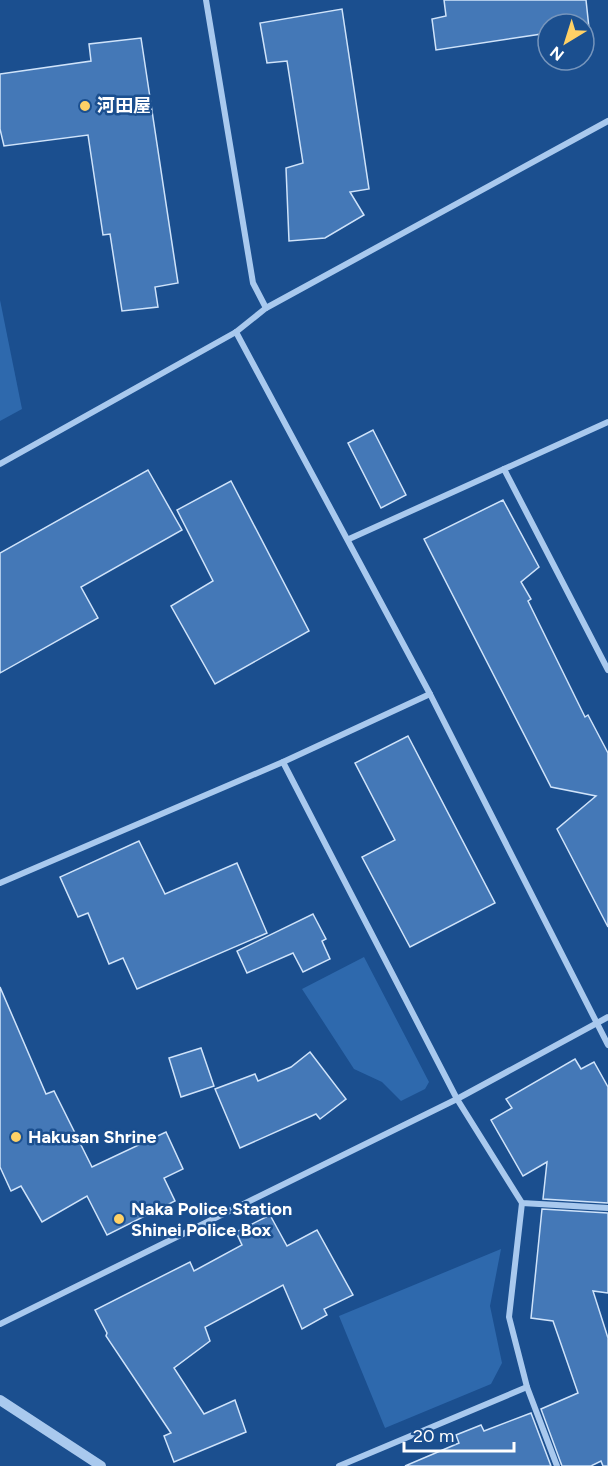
<svg xmlns="http://www.w3.org/2000/svg" width="608" height="1466" viewBox="0 0 608 1466" font-family="Figtree,'Noto Sans JP',sans-serif">
	<style>
		.green { fill: #2e69ad }
		.building { fill: #4478b7; stroke: #cfe3fa; stroke-width: 1.5 }
		.lines { fill: none; stroke-linecap: round; stroke-linejoin: round }
		.minor { stroke: #a9c9ee; stroke-width: 6 }
		.tertiary { stroke: #a9c9ee; stroke-width: 10 }
		.poi-dot { fill: #ffd166; stroke: #1b4f8f; stroke-width: 2 }
		.labels { text-anchor: middle; dominant-baseline: central; stroke-width: 5; stroke-linejoin: round; paint-order: stroke }
		.poi-label { font-size: 18px; font-weight: bold; fill: #fff; stroke: #1b4f8f; text-anchor: start }
	</style>
	<rect width="100%" height="100%" fill="#1b4f8f"/>
	<g class="green">
		<path d="M 0,300 L 22,409 L 0,421 Z"/>
		<path d="M 364,957 L 429,1082 L 425,1089 L 401,1101 L 382,1082 L 354,1069 L 302,989 Z"/>
		<path d="M 501,1249 L 490,1306 L 502,1363 L 491,1384 L 385,1428 L 339,1316 Z"/>
	</g>
	<g class="building">
		<path d="M 444,0 L 586,0 L 589,28 L 584,28 L 584,24 L 548,24 L 548,33 L 436,50 L 432,19 L 446,16 Z"/>
		<path d="M 342,9 L 369,189 L 350,192 L 364,215 L 325,238 L 289,241 L 286,168 L 303,163 L 287,61 L 267,63 L 260,23 Z"/>
		<path d="M 141,38 L 178,283 L 155,287 L 158,307 L 122,311 L 110,234 L 103,235 L 88,135 L 4,146 L 0,129 L 0,74 L 91,61 L 89,44 Z"/>
		<path d="M 373,430 L 406,495 L 381,508 L 348,443 Z"/>
		<path d="M 148,470 L 182,530 L 81,587 L 98,618 L 0,673 L 0,553 Z"/>
		<path d="M 231,481 L 309,631 L 215,684 L 171,606 L 213,581 L 177,510 Z"/>
		<path d="M 503,500 L 539,567 L 521,582 L 531,599 L 528,601 L 585,717 L 588,715 L 608,753 L 608,927 L 557,829 L 596,796 L 551,787 L 424,539 Z"/>
		<path d="M 408,736 L 495,903 L 410,947 L 362,857 L 395,840 L 355,763 Z"/>
		<path d="M 139,841 L 165,894 L 237,863 L 267,933 L 137,989 L 123,958 L 109,964 L 88,913 L 78,917 L 60,877 Z"/>
		<path d="M 313,914 L 326,939 L 322,941 L 330,959 L 303,972 L 293,953 L 247,973 L 237,951 Z"/>
		<path d="M 0,987 L 46,1094 L 54,1091 L 92,1167 L 166,1132 L 183,1169 L 164,1178 L 175,1201 L 107,1235 L 87,1196 L 42,1222 L 21,1186 L 11,1191 L 0,1167 Z"/>
		<path d="M 201,1048 L 214,1086 L 181,1097 L 169,1058 Z"/>
		<path d="M 310,1052 L 346,1099 L 320,1119 L 316,1114 L 240,1148 L 215,1089 L 255,1074 L 258,1081 L 291,1067 Z"/>
		<path d="M 575,1059 L 581,1069 L 594,1062 L 608,1087 L 608,1203 L 543,1199 L 547,1162 L 523,1176 L 491,1120 L 512,1108 L 506,1099 Z"/>
		<path d="M 542,1209 L 608,1213 L 608,1293 L 593,1291 L 608,1338 L 608,1466 L 603,1466 L 601,1461 L 591,1466 L 562,1466 L 541,1409 L 578,1393 L 553,1321 L 531,1318 Z"/>
		<path d="M 270,1215 L 287,1246 L 317,1230 L 353,1295 L 324,1309 L 327,1315 L 302,1329 L 283,1285 L 205,1327 L 210,1341 L 174,1368 L 204,1414 L 235,1400 L 246,1432 L 174,1462 L 164,1436 L 171,1433 L 106,1336 L 107,1333 L 95,1310 L 190,1262 L 194,1271 L 242,1245 L 236,1232 Z"/>
		<path d="M 531,1413 L 551,1466 L 405,1466 L 459,1443 L 456,1435 L 481,1425 L 484,1431 Z"/>
	</g>
	<g class="lines">
		<g class="minor">
			<path d="M 206,0 L 253,283 L 266,308"/>
			<path d="M 236,332 L 430,694 L 608,1045"/>
			<path d="M 0,464 L 236,332 L 266,308 L 608,121"/>
			<path d="M 504,469 L 608,670"/>
			<path d="M 349,539 L 608,422"/>
			<path d="M 283,762 L 457,1099 L 522,1203 L 608,1208"/>
			<path d="M 0,883 L 283,762 L 430,694"/>
			<path d="M 522,1203 L 509,1317 L 527,1387 L 557,1466"/>
			<path d="M 0,1324 L 457,1099 L 608,1017"/>
			<path d="M 339,1466 L 527,1387"/>
		</g>
		<path class="tertiary" d="M 0,1400 L 101,1466"/>
	</g>
	<g class="poi-dot">
		<circle cx="85" cy="106" r="6"/>
		<circle cx="16" cy="1137" r="6"/>
		<circle cx="119" cy="1219" r="6"/>
	</g>
	<g class="labels">
		<g class="poi-label">
			<text x="97" y="106">河田屋</text>
			<text x="28" y="1137">Hakusan Shrine</text>
			<text x="131" y="1209">Naka Police Station<tspan x="131" dy="21">Shinei Police Box</tspan></text>
		</g>
	</g>
	<g transform="translate(566 42) rotate(218)"><circle r="28" fill="#1b4f8f" stroke="#7695bc" stroke-width="1.5"/>
	<path d="M0-4.5L10 22L0 15L-10 22Z" fill="#ffd166"/>
	<text y="-9" font-size="16" font-weight="bold" text-anchor="middle" fill="#ffffff">N</text>
	</g>
	<path d="M404 1442v9h110v-9" fill="none" stroke="#ffffff" stroke-width="3"/>
	<text x="413" y="1442" font-size="18" fill="#ffffff" stroke="#1b4f8f" stroke-width="4.5" paint-order="stroke">20 m</text>
</svg>
